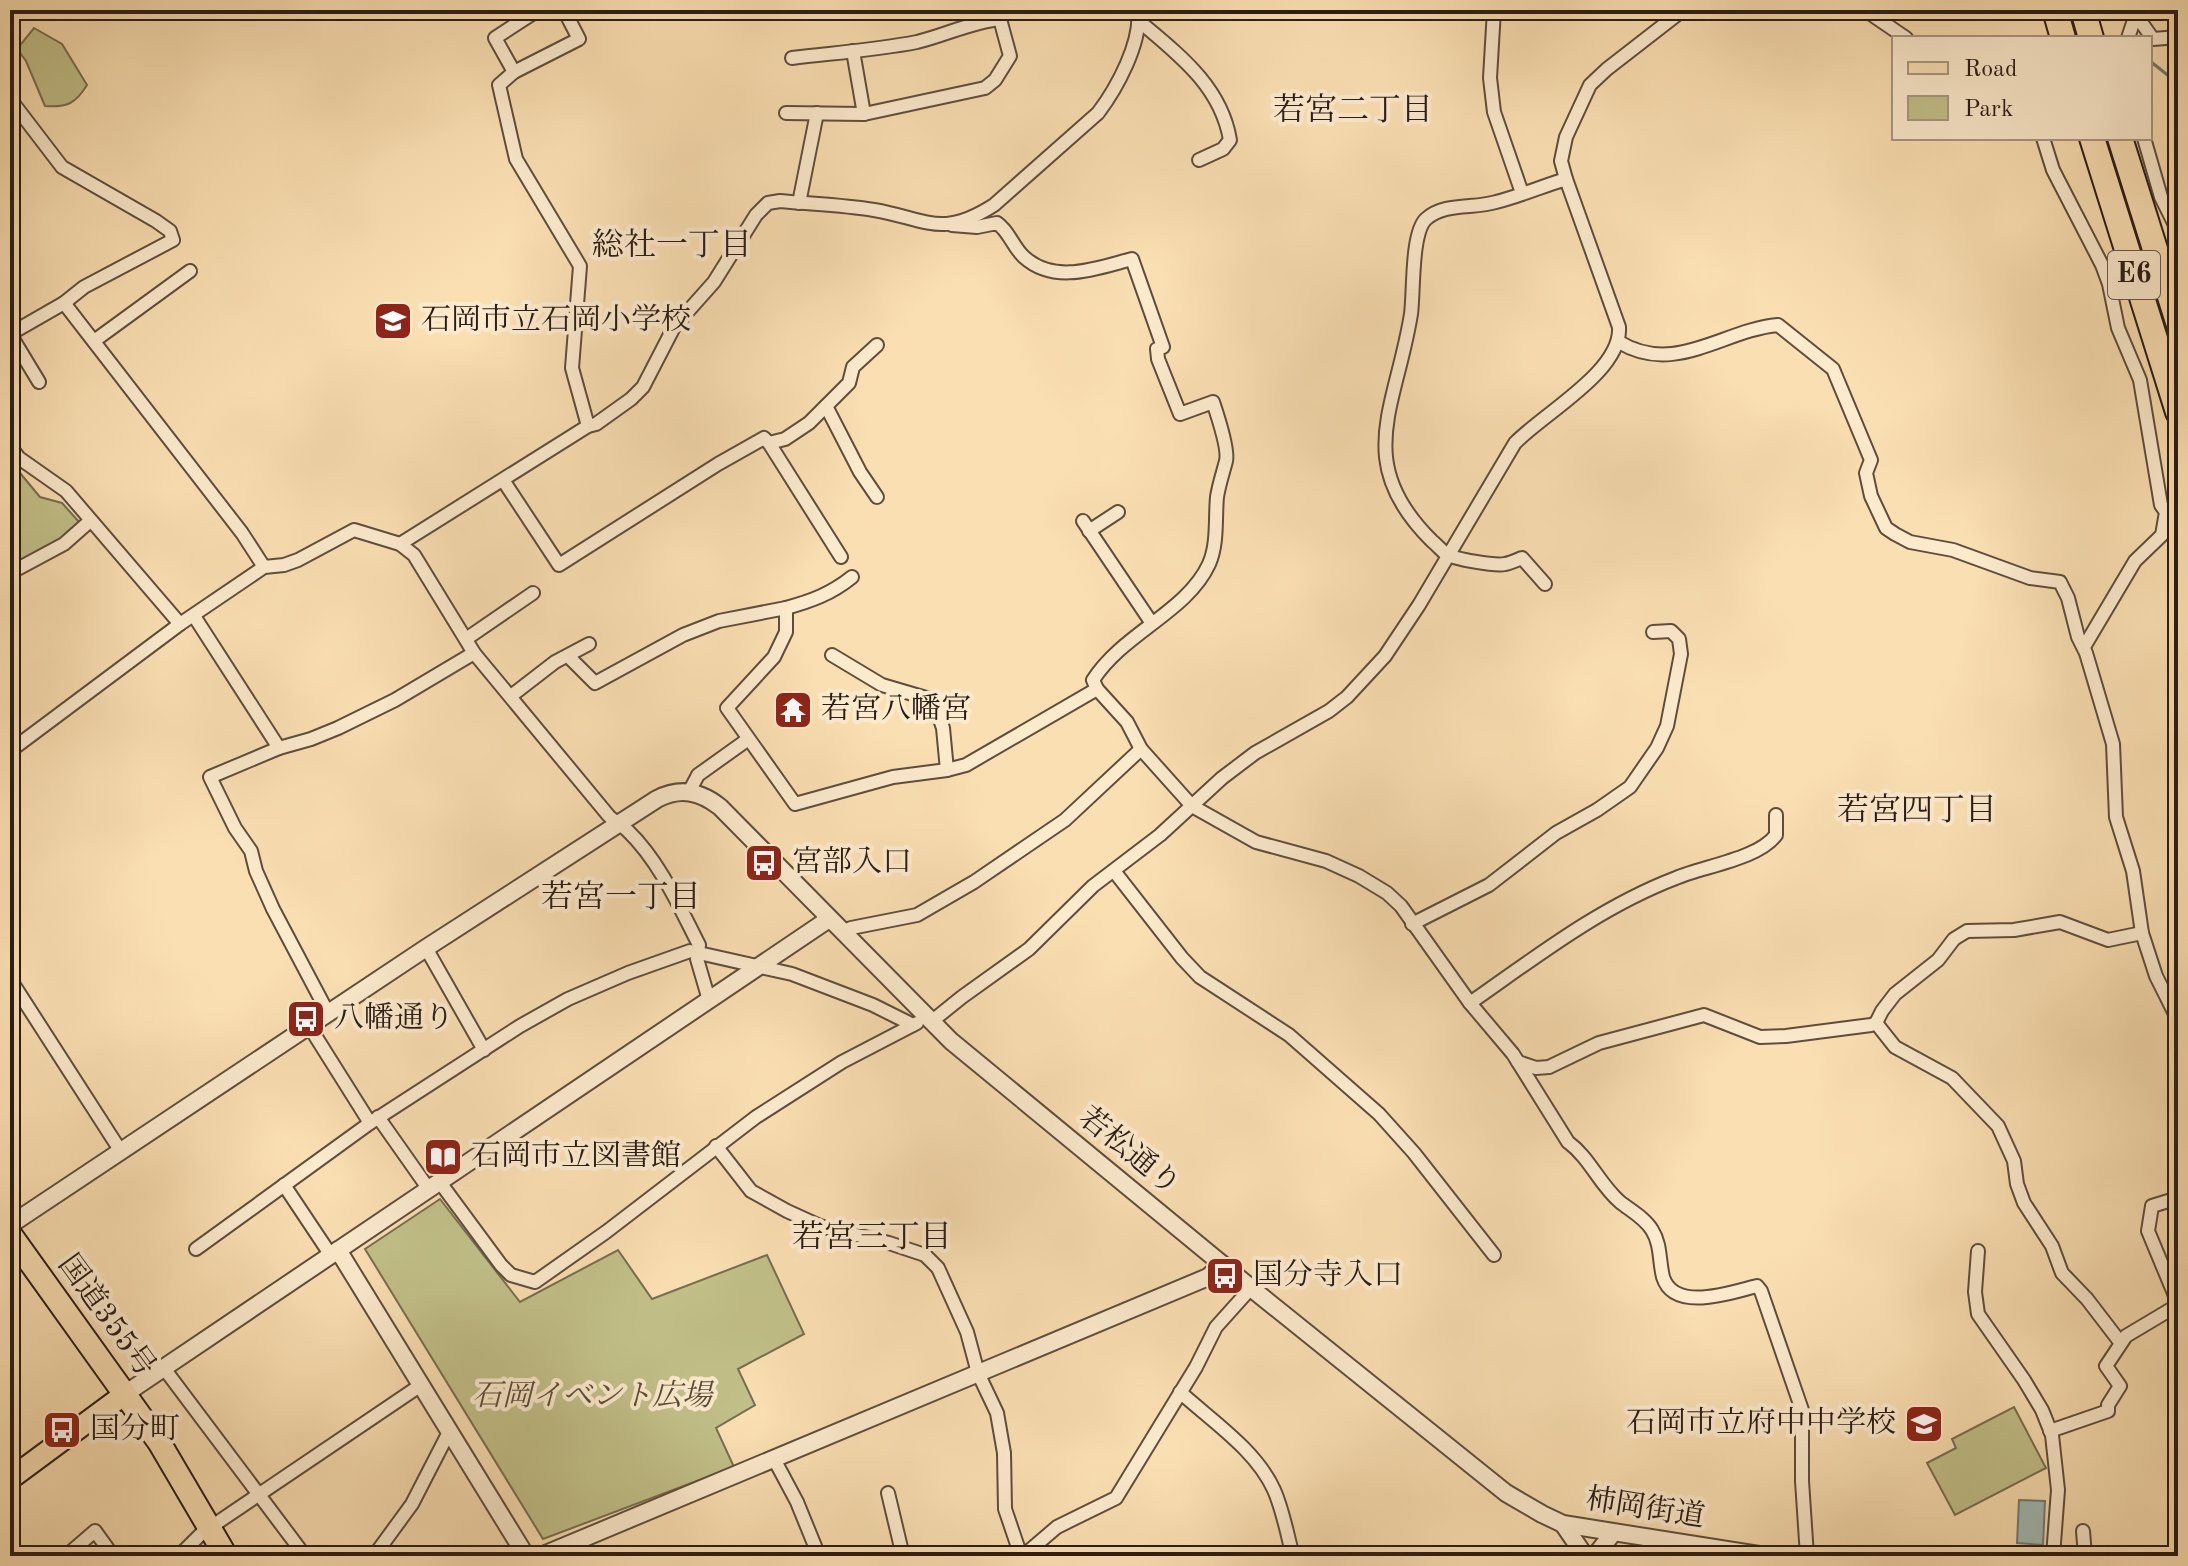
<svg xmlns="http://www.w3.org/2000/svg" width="2188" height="1566" viewBox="0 0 2188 1566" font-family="'Old Standard TT','Noto Serif JP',serif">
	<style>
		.green { fill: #c2c089; stroke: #766e50; stroke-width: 2 }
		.water { fill: #a1bab5; stroke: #717b75; stroke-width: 2 }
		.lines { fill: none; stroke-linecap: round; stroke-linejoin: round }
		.stream { stroke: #717b75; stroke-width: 3 }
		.minor-casing { stroke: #5e4d3d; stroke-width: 16 }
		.tertiary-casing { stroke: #5e4d3d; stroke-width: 20 }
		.primary-casing { stroke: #2a1c16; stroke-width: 24 }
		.trunk-casing { stroke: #2a1c16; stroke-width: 26 }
		.motorway-casing { stroke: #2a1c16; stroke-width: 28 }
		.minor { stroke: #fceacd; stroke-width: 12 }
		.tertiary { stroke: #fceacd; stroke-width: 16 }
		.primary { stroke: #fadfb2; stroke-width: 20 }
		.trunk { stroke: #fadfb2; stroke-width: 22 }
		.motorway { stroke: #fadfb2; stroke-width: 24 }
		.labels { text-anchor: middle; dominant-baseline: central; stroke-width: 8; stroke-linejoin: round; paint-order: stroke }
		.shield { fill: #fceacd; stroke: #695a4d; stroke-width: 2 }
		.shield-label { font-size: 28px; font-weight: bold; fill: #2a1c16 }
		.poi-label { font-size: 30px; fill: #2a1c16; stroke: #fceacd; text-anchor: start }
		.street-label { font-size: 30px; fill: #2a1c16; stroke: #fceacd }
		.park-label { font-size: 30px; font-style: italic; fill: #584d38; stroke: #fceacd }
		.neighbourhood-label { font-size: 32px; fill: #2a1c16; stroke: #fceacd }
	</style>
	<rect width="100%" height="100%" fill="#fadfb2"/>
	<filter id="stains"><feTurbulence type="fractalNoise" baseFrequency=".0025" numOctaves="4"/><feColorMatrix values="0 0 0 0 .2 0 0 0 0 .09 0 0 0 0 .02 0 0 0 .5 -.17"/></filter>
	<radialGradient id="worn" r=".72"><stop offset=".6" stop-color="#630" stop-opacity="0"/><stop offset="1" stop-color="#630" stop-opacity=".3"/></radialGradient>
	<g class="green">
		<path d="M 34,28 L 62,44 L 87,85 C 76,103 67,108 45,106 L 26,61 L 17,49 Z"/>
		<path d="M 10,461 L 40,497 L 62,503 L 80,523 L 56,543 L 10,569 Z"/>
		<path d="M 440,1199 L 520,1302 L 618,1250 L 652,1299 L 767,1255 L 804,1334 L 738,1369 L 755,1405 L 716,1428 L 734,1467 L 543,1539 L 365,1249 Z"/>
		<path d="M 2014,1407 L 2046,1468 L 1955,1515 L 1927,1463 L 1956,1448 L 1952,1439 Z"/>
	</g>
	<path class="water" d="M 2019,1500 L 2045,1501 L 2043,1545 L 2017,1543 Z"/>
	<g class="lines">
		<path class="stream" d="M 2150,61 L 2170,77 L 2178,77"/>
		<defs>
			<g id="minor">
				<path d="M 564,10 L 579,39 L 514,72 L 499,85 L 516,159 L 580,266 L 572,368 L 588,426"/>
				<path d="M 1494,10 L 1490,78 L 1494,112 L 1522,193"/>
				<path d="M 1865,10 L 1906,38"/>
				<path d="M 2136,15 L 2153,39 L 2178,37"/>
				<path d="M 1139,21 C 1178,54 1221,86 1230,140 L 1223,149 L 1199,160"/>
				<path d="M 2128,38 L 2137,11"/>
				<path d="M 853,51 L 864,114"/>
				<path d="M 514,72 L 495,38 L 538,10"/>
				<path d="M 10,99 L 62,167 L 156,221 L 170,231 L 173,240 L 84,287 L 64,303 L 10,334"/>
				<path d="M 786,113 L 864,114 L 985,88 L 995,80 L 1010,56 L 1000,19 C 971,22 946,35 917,42 C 876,50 833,53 792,58"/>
				<path d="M 2043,138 L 2053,170 L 2102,265 L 2109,284 L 2118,328 L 2140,380 L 2161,505 L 2166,512 L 2162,535 L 2135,561 L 2084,647"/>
				<path d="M 2144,138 L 2161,197 L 2178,231"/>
				<path d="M 799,203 L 817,113"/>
				<path d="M 952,225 L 977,227 L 997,223 C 1009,231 1013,247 1024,257 C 1055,285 1097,268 1132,259 L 1163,347 L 1157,349 L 1158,359 L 1180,414 L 1213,402 C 1217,414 1229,449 1226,461 C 1223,473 1219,484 1217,497 C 1215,518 1218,544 1209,564 C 1187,612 1123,633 1093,680 L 1097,689 L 1127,722 L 1141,749 L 1192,806 L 1256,842 L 1326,861 L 1359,876 L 1387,893 L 1401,906 L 1470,1003 L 1513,1054 L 1568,1142 C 1590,1158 1599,1184 1620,1202 C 1630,1210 1645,1218 1652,1230 C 1661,1244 1659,1261 1663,1277 C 1674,1313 1732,1292 1757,1286 L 1761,1291 L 1802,1410 L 1802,1481 L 1807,1556"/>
				<path d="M 64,303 L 242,533 L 264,567"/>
				<path d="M 10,334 L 39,382"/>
				<path d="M 94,341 L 190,271"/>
				<path d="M 1619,342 C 1675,376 1723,330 1778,325 L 1833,369 L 1871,460 L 1866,473 L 1871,496 L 1886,528 L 1895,534 L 1910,542 L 1953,550 L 2030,578 L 2060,582 L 2068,598 L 2078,637 L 2086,653 L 2113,744 L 2116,817 L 2133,871 L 2142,933 L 2156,976 L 2178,1020"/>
				<path d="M 826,406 L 860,472 L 877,497"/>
				<path d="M 769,443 L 841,557"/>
				<path d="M 10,446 L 19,458 L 66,491 L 180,624"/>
				<path d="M 503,480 L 559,565 L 718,464 L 764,438 L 769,443 L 785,439 L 809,423 L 849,383 L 853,367 L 877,345"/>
				<path d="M 1083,521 L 1151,622"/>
				<path d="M 1089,531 L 1118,512"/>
				<path d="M 400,544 L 588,426 L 596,424 L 631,399 L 643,387 L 674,327 L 714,282 L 756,215 L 768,203 L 780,201 C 811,204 843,205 874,210 C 927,219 941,239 994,205 L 1098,113 C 1117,88 1142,42 1138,10"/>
				<path d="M 10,573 L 64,544 L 90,521"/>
				<path d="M 852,577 C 831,594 811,601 786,608 L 786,632 L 774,657 L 727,708 L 795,804 L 893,777 L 947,770 L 966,765 L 1097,689"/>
				<path d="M 1545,584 L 1522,558 C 1517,560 1511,563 1505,564 C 1495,566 1454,559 1446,554 C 1441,550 1437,545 1432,541 C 1352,462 1396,408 1411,314 C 1414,292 1411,233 1426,219 C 1445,202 1474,209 1496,202 C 1520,196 1543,186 1566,179"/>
				<path d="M 194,616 L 279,748"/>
				<path d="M 466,639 L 533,593"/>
				<path d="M 832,655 L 882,685 L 933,700 L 943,728 L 947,770"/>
				<path d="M 568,656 L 595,683 L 683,635 L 719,621 L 786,608"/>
				<path d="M 511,696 L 555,662 L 589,644"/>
				<path d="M 10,751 L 180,624 L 264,567 L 284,565 L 298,560 L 354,530 L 400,544 L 414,555 L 474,653 L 608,815 C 614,822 622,825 628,831 C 660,862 679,906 699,945 L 697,959 L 709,1000"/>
				<path d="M 689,792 L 698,775 L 747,740"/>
				<path d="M 1114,871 L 1182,958 L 1200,977 L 1289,1035 L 1379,1114 L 1414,1153 L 1494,1255"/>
				<path d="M 1412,924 L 1489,885 L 1556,833 L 1597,810 L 1630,787 L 1657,748 L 1667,726 L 1681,654 L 1679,639 L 1671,631 L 1653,632"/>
				<path d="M 842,932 L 851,928 L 917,915 L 974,882 L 1065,820 L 1141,749"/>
				<path d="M 426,948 L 484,1050"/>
				<path d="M 10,979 L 120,1150"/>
				<path d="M 1470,1003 C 1536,957 1600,907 1676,878 C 1704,866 1758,859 1776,835 L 1776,815"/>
				<path d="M 328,1013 L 273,909 L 256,871 L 251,851 L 235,828 L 210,777 L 279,748 L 311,739 L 338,728 L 395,700 L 474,653"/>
				<path d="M 931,1022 L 962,997 L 1029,949 L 1093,886 L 1160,835 L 1222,778 L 1255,753 L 1329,711 L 1347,697 L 1385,656 L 1419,605 L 1515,443 C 1544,413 1622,371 1619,327 L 1566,179 L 1561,161 L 1566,137 L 1590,85 L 1607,69 L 1683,10"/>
				<path d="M 1876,1023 L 1895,1047 L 1952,1078 L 1998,1126 L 2014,1161 L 2017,1184 L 2024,1203 L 2052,1246 L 2062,1273 L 2087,1299 L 2120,1342"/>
				<path d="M 309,1026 L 370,1123"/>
				<path d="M 1518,1062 L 1536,1068 L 1549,1067 L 1599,1043 L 1704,1015 L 1760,1037 L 1786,1036 L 1871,1025 L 1876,1023 L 1882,1011 L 1895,994 L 1938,960 L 1954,939 L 1967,931 L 2014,930 L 2060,922 L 2108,940 L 2142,933"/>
				<path d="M 378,1117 L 428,1188"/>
				<path d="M 716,1146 L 751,1191 L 787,1211 L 820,1226 L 889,1243 L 925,1255 L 938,1268 L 967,1332 L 978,1373 L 997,1413 L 1004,1453 L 1005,1509 L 1021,1556"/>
				<path d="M 439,1181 L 501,1265 L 511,1275 L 535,1282 L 606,1232 L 756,1117 L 842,1062 L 917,1023"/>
				<path d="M 284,1185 L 330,1254"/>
				<path d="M 2178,1198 L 2152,1206 L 2148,1231 L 2178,1303"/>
				<path d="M 196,1249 L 370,1123 L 520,1026 L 568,999 L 628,973 L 690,951 L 792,974 L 873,1005 L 913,1025"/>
				<path d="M 1978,1251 L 1975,1292 L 1978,1314 L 2024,1380 L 2042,1410 L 2052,1435 L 2058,1490 L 2053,1556"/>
				<path d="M 163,1367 L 305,1556"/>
				<path d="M 1180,1392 C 1212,1421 1256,1450 1274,1490 C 1283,1510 1287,1534 1293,1556"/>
				<path d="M 2050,1431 L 2108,1411 L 2108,1405 L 2120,1386 L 2106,1366 L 2126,1336 L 2178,1305"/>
				<path d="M 774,1459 L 797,1502 L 819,1556"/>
				<path d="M 888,1493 L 903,1556"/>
				<path d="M 2083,1531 L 2085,1556"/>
				<path d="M 66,1556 L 95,1531 L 113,1556"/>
				<path d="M 179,1556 L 202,1533 L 421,1385"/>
				<path d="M 374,1556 L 412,1504 L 449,1432"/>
				<path d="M 1023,1556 L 1057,1527 L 1116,1498 L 1196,1367 L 1216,1327 L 1251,1288"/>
			</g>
			<g id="tertiary">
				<path d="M 10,14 L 13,10"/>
				<path d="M 10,1225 L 426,948 L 657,799 C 680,787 700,791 720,807 L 951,1041 L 1251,1288 L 1506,1493 L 1542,1514 L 1563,1524 L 1765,1556"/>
				<path d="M 338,1250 L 526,1556"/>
				<path d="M 125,1394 L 829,919"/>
				<path d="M 1563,1524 L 1585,1556"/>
				<path d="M 541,1556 L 1208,1277 L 1222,1264"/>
				<path d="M 1595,1556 L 1613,1533"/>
			</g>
			<path id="primary" d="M 10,1479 L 125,1394"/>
			<path id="trunk" d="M 10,1234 L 159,1442 L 226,1556"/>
			<g id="motorway">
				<path d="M 2055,10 L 2063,38"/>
				<path d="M 2083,10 L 2091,38"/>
				<path d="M 2092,138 L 2178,412"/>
				<path d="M 2120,138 L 2178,322"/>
			</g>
		</defs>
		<use href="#minor" class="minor-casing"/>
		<use href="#tertiary" class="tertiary-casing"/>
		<use href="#primary" class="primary-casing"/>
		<use href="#trunk" class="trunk-casing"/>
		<use href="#motorway" class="motorway-casing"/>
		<use href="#minor" class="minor"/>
		<use href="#tertiary" class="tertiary"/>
		<use href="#primary" class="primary"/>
		<use href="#trunk" class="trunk"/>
		<use href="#motorway" class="motorway"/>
	</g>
	<defs>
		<symbol id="school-square" viewBox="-11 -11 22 22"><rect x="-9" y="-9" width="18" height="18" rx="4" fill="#8f2418" stroke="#fceacd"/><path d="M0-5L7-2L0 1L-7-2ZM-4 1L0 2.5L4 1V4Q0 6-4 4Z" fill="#fff"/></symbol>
		<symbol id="temple-square" viewBox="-11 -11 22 22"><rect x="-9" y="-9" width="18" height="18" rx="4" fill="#8f2418" stroke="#fceacd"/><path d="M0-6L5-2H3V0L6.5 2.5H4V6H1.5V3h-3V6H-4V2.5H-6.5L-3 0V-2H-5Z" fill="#fff"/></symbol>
		<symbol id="bus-square" viewBox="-11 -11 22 22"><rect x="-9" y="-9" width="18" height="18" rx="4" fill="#8f2418" stroke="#fceacd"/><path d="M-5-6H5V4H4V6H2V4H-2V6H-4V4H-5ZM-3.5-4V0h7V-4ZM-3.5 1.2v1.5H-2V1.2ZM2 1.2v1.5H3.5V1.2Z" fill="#fff"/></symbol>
		<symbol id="library-square" viewBox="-11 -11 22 22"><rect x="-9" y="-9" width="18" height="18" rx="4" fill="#8f2418" stroke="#fceacd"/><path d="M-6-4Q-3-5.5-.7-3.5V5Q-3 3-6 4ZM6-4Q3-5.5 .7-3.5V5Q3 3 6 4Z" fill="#fff"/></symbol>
	</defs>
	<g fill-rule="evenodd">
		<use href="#school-square" x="371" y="299" width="44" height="44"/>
		<use href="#temple-square" x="771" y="688" width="44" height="44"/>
		<use href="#bus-square" x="742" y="841" width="44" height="44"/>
		<use href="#bus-square" x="284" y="997" width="44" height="44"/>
		<use href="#library-square" x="421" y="1135" width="44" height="44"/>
		<use href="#bus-square" x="1203" y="1254" width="44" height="44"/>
		<use href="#school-square" x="1902" y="1402" width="44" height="44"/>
		<use href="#bus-square" x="40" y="1408" width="44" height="44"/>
	</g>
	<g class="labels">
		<rect class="shield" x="2108" y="251" width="52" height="48" rx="6"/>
		<g class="shield-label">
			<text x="2134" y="275">E6</text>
		</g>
		<g class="poi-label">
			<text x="421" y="321">石岡市立石岡小学校</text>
			<text x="821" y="710">若宮八幡宮</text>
			<text x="792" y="863">宮部入口</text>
			<text x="334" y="1019">八幡通り</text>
			<text x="471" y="1157">石岡市立図書館</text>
			<text x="1253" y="1276">国分寺入口</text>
			<text x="1896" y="1424" text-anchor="end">石岡市立府中中学校</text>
			<text x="90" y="1430">国分町</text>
		</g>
		<g class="street-label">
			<text transform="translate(1129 1152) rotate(39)">若松通り</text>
			<text transform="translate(106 1316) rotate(54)">国道355号</text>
			<text transform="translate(1645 1509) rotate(9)">柿岡街道</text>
		</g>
		<g class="park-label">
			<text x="592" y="1397">石岡イベント広場</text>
		</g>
		<g class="neighbourhood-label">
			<text x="1353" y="112">若宮二丁目</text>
			<text x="672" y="247">総社一丁目</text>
			<text x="1917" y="812">若宮四丁目</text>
			<text x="621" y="899">若宮一丁目</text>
			<text x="872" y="1239">若宮三丁目</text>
		</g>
	</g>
	<rect width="2188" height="1566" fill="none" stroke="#fadfb2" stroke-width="40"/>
	<rect x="12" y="12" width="2164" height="1542" fill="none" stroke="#2a1c16" stroke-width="4"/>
	<rect x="20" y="20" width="2148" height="1526" fill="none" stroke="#2a1c16" stroke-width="2"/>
	<rect x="1892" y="36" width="260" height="104" fill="#fceacd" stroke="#a89884" stroke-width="2"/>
	<rect x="1908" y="62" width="40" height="12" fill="#fadfb2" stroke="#a89884" stroke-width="2"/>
	<text x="1964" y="76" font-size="24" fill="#2a1c16">Road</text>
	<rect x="1908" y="96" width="40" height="24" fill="#c2c089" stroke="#a89884" stroke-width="2"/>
	<text x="1964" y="116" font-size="24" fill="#2a1c16">Park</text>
	<rect width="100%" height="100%" filter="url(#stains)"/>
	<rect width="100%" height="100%" fill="url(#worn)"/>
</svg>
